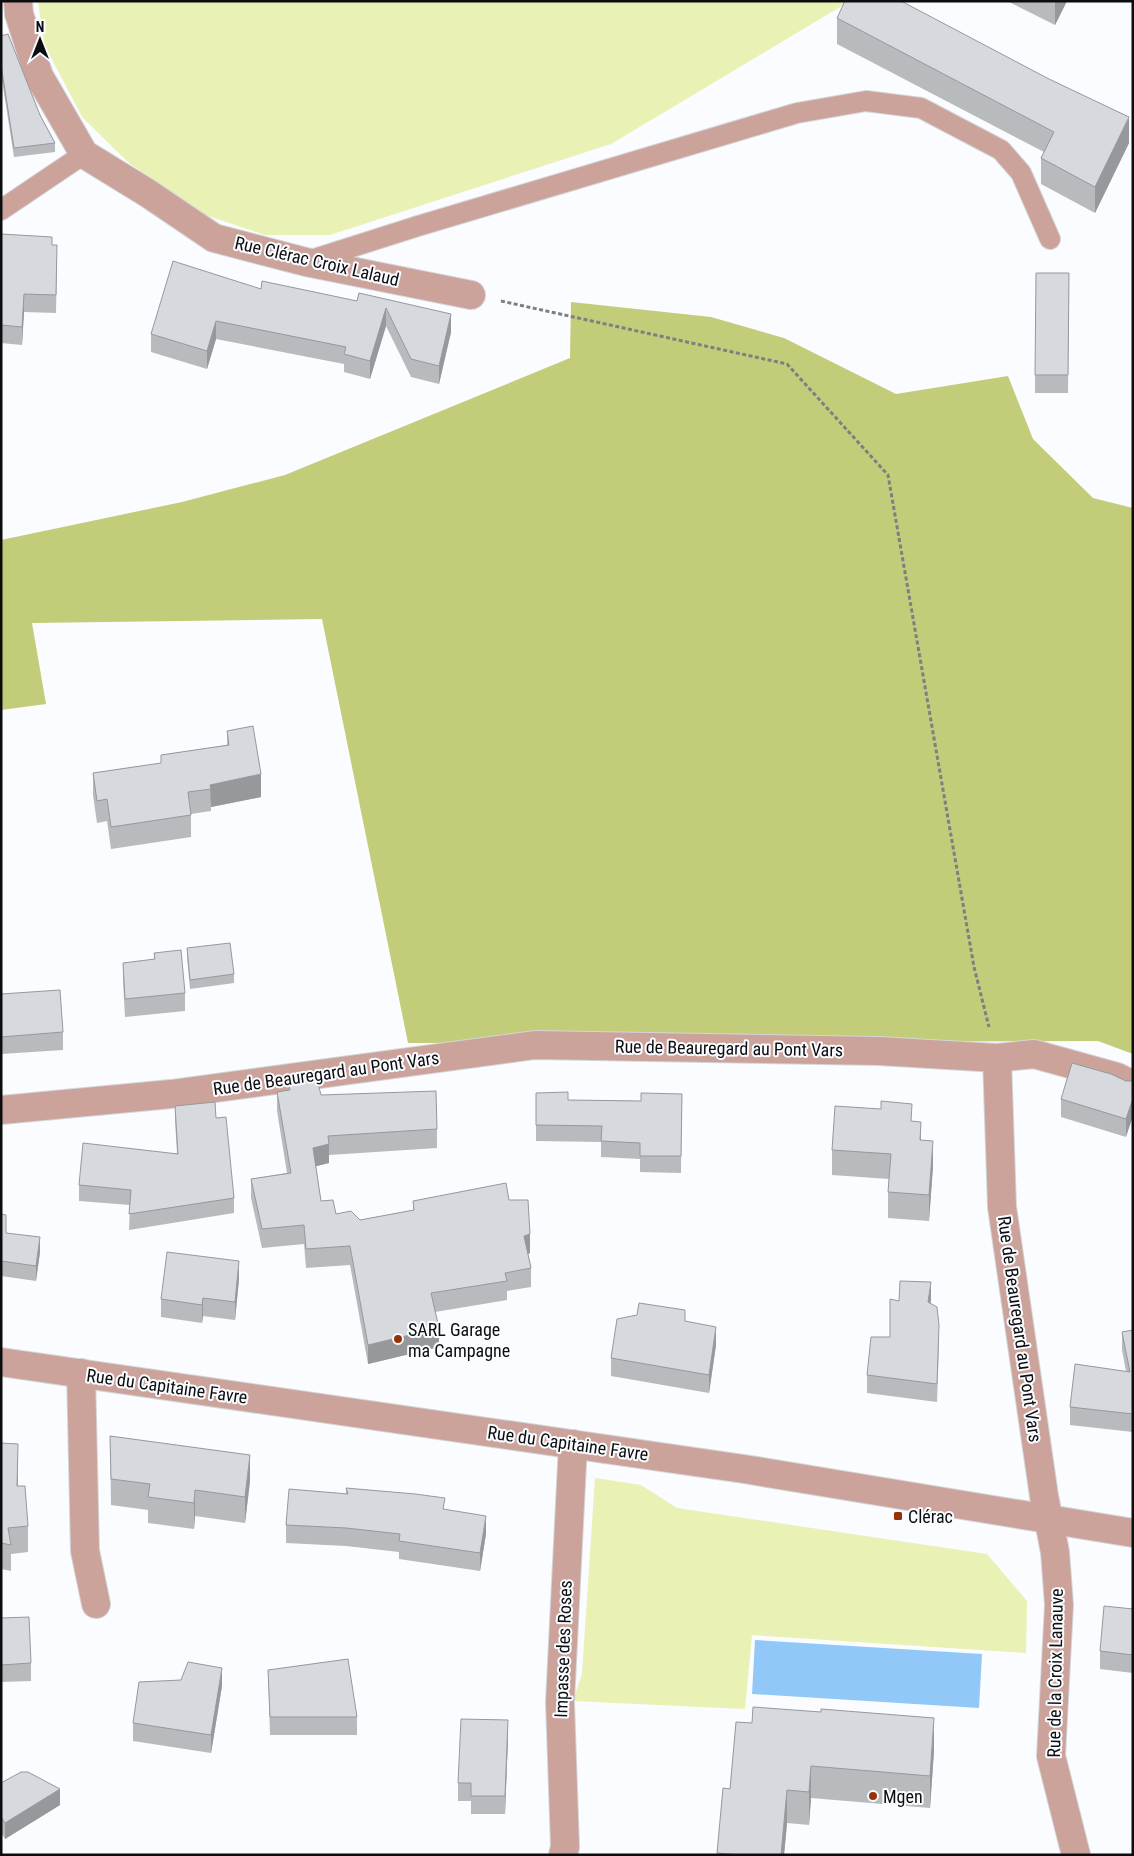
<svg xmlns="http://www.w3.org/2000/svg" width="1134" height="1856" viewBox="0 0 1134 1856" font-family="'Roboto Condensed',sans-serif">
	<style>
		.green { fill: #e9f1b4 }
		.forest { fill: #c3cc78 }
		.water { fill: #91c8f7 }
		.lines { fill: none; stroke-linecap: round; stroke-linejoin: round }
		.service-casing { stroke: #d4d6d9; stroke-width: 22 }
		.minor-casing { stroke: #d4d6d9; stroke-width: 30 }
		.tertiary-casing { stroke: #d4d6d9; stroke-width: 30 }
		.path { stroke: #7e7f82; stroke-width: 3; stroke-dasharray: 4 2.5; stroke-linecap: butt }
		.service { stroke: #cba39b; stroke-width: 20 }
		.minor { stroke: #cba39b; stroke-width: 28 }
		.tertiary { stroke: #cba39b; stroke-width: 28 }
		.wall { fill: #b8bbbe }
		.shaded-wall { fill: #96989b }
		.building { fill: #d6d9dd; stroke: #96989b }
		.poi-dot { fill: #973108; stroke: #fafcff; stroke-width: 2 }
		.labels { text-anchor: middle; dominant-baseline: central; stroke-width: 4; stroke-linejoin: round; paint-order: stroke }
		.street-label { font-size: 18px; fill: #0c0d0f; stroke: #fafcff }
		.poi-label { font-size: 18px; fill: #0c0d0f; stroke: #fafcff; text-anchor: start }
	</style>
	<rect width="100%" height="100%" fill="#fafcff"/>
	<g class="green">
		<path d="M 38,1 L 850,1 L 611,144 L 330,235 L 265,235 L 202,214 L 129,163 L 82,117 L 44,44 Z"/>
		<path d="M 595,1478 L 641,1485 L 677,1508 L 987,1554 L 1027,1601 L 1026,1653 L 752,1635 L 745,1709 L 573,1701 L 582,1674 Z"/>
	</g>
	<path class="forest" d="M 571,302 L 711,317 L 784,338 L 896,394 L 1008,376 L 1033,439 L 1093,498 L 1133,508 L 1133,1054 L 1098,1041 L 408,1043 L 322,619 L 32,623 L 46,704 L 1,710 L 1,540 L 182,502 L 285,475 L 570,358 Z"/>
	<path class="water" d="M 755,1640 L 982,1654 L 979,1708 L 752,1694 Z"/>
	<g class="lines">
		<defs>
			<g id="service">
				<path d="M 1,210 L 84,154"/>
				<path d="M 308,261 L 418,226 L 797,113 L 866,101 L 921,108 L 1001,150 L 1021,173 L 1050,239"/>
			</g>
			<g id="minor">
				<path d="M 18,1 L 19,14 L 39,76 L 84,154 L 149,194 L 214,238 L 306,262 L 471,295"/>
				<path d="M 997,1058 L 1034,1054 L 1117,1077 L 1133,1085"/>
				<path d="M 1,1110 L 171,1094 L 535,1045 L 879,1051 L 997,1058 L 1002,1207 L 1044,1496 L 1055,1552 L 1059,1605 L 1051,1756 L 1076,1855"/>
				<path d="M 81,1373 L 85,1551 L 96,1604"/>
				<path d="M 563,1855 L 565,1847 L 560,1702 L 573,1444"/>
			</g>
			<path id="tertiary" d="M 1,1362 L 744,1469 L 1133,1533"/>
		</defs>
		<use href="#service" class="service-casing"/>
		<use href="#minor" class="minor-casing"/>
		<use href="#tertiary" class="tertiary-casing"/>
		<path class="path" d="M 501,301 L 787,364 L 888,475 L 974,967 L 989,1027"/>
		<use href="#service" class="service"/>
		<use href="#minor" class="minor"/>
		<use href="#tertiary" class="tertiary"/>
	</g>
	<g class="wall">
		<path d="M 1007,1 L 1067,1 L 1055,25 Z"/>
		<path d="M 837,18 L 1129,143 L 1095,213 L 1041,184 L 1041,158 L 1044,152 L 837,44 Z"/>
		<path d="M 1,36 L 40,115 L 55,143 L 55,152 L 14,157 L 1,74 Z"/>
		<path d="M 1,234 L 52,245 L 57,263 L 56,313 L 24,312 L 22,345 L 1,343 Z"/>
		<path d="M 1069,273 L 1068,393 L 1035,393 L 1035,375 Z"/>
		<path d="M 261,289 L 357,301 L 359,293 L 451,332 L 439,384 L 411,377 L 386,326 L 370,379 L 344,372 L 344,364 L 216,339 L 207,369 L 151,352 L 151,334 Z"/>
		<path d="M 227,731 L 261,797 L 211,807 L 211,811 L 191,814 L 191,837 L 111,849 L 107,821 L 97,823 L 93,795 L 93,773 L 161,763 L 161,755 L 227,745 Z"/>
		<path d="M 187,948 L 234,974 L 234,983 L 190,989 L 187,957 Z"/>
		<path d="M 154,953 L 185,993 L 185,1011 L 125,1017 L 123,980 L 123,963 L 154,959 Z"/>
		<path d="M 1,994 L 63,1032 L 63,1050 L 1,1054 Z"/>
		<path d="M 1126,1081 L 1126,1137 L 1061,1117 L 1061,1099 Z"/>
		<path d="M 289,1085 L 437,1129 L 437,1148 L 329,1155 L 329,1163 L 316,1166 L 321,1201 L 336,1214 L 360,1220 L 413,1210 L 413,1201 L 509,1200 L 530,1253 L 528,1254 L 531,1268 L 531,1287 L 507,1291 L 507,1300 L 435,1312 L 439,1347 L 368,1364 L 350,1265 L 306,1268 L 304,1244 L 262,1248 L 251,1198 L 251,1179 L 287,1173 L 277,1111 L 277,1092 L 289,1090 Z"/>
		<path d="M 536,1093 L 568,1100 L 641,1101 L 682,1094 L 681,1173 L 640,1172 L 640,1159 L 601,1157 L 601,1142 L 536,1141 Z"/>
		<path d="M 175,1106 L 216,1118 L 234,1198 L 234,1213 L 129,1230 L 130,1205 L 79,1201 L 79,1185 L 177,1153 L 175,1121 Z"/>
		<path d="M 912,1121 L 933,1166 L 929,1221 L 888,1218 L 888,1192 L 889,1179 L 832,1175 L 832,1150 Z"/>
		<path d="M 1,1214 L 6,1233 L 40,1252 L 36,1281 L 1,1276 Z"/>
		<path d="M 239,1279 L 235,1320 L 203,1316 L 202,1323 L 161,1317 L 161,1299 Z"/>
		<path d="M 931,1300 L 930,1304 L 939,1343 L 937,1402 L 867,1393 L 867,1375 L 890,1337 L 899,1301 Z"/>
		<path d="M 1133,1330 L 1133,1432 L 1070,1425 L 1070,1407 L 1126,1371 L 1122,1350 L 1122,1332 Z"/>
		<path d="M 716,1345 L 709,1393 L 611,1376 L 611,1358 Z"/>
		<path d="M 110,1436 L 250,1481 L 245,1523 L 195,1516 L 194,1529 L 148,1523 L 148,1510 L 111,1505 Z"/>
		<path d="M 1,1443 L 18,1470 L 18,1486 L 28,1526 L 28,1552 L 11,1554 L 11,1571 L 1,1569 Z"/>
		<path d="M 346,1488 L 445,1509 L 486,1534 L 480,1571 L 399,1559 L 399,1552 L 346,1546 L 286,1543 L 286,1525 L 346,1494 Z"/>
		<path d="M 1133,1609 L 1133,1673 L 1100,1669 L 1100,1651 Z"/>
		<path d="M 1,1618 L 31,1663 L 31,1681 L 1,1682 Z"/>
		<path d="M 268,1670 L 357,1717 L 357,1735 L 270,1735 Z"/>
		<path d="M 181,1680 L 222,1686 L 211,1753 L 133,1741 L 133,1723 Z"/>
		<path d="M 736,1722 L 934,1751 L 930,1808 L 811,1798 L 809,1825 L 787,1823 L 784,1855 L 717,1855 L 723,1788 L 730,1789 Z"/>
		<path d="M 508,1738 L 505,1814 L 471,1814 L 471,1801 L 458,1801 L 458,1783 Z"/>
		<path d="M 1,1783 L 60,1805 L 5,1839 L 1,1832 Z"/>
	</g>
	<g class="shaded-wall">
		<path d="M 1055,1 L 1067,1 L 1055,25 Z"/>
		<path d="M 1129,117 L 1129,143 L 1095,213 L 1095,187 Z"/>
		<path d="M 24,294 L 24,312 L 22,345 L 22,327 Z"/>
		<path d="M 386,308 L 386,326 L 370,379 L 370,361 Z"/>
		<path d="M 451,314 L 451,332 L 439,384 L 439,366 Z"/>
		<path d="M 216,321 L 216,339 L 207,369 L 207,351 Z"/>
		<path d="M 261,774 L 261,797 L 211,807 L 210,785 Z"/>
		<path d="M 1133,1098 L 1133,1116 L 1126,1137 L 1126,1119 Z"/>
		<path d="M 921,1122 L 921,1148 L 920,1140 Z"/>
		<path d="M 933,1141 L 933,1166 L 929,1221 L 929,1195 Z"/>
		<path d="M 329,1144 L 329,1163 L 313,1167 L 313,1148 Z"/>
		<path d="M 530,1234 L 530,1253 L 524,1255 L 524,1236 Z"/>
		<path d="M 40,1237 L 40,1252 L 36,1281 L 36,1266 Z"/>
		<path d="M 239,1261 L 239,1279 L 235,1320 L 235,1302 Z"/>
		<path d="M 931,1282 L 931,1300 L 928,1320 L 928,1302 Z"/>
		<path d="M 203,1298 L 203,1316 L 202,1323 L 202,1305 Z"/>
		<path d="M 716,1327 L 716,1345 L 709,1393 L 709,1375 Z"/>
		<path d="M 439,1328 L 439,1347 L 368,1364 L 368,1345 Z"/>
		<path d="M 18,1444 L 18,1470 L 17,1512 L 17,1486 Z"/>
		<path d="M 250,1455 L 250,1481 L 245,1523 L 245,1497 Z"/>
		<path d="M 195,1490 L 195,1516 L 194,1529 L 194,1503 Z"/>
		<path d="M 486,1516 L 486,1534 L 480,1571 L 480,1553 Z"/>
		<path d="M 222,1668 L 222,1686 L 211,1753 L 211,1735 Z"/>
		<path d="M 934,1718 L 934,1751 L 930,1808 L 930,1776 Z"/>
		<path d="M 508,1720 L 508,1738 L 505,1814 L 505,1796 Z"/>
		<path d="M 811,1766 L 811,1798 L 809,1825 L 809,1792 Z"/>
		<path d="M 60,1789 L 60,1805 L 5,1839 L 5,1823 Z"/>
		<path d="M 787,1790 L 787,1823 L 784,1855 L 781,1855 Z"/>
	</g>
	<g class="building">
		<path d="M 845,1 L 901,1 L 1049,79 L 1129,117 L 1095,187 L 1041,158 L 1054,132 L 837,18 Z"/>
		<path d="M 8,34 L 40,115 L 55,143 L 14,148 L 1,65 L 1,36 Z"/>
		<path d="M 1,234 L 52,237 L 52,245 L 57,245 L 56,295 L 24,294 L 22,327 L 1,325 Z"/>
		<path d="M 173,261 L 261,289 L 262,281 L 357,301 L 359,293 L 451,314 L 439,366 L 411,359 L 386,308 L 370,361 L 344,354 L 346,347 L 216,321 L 207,351 L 151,334 Z"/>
		<path d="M 1036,273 L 1069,273 L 1068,375 L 1035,375 Z"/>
		<path d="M 253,726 L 261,774 L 210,785 L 211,789 L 188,792 L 191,815 L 111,827 L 107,799 L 97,801 L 93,773 L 161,763 L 161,755 L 229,745 L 227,731 Z"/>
		<path d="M 230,943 L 234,974 L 190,980 L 187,948 Z"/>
		<path d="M 181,950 L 185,993 L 125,999 L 123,963 L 155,959 L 154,953 Z"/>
		<path d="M 60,990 L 63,1032 L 1,1037 L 1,994 Z"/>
		<path d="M 1072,1063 L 1111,1074 L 1126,1081 L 1133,1081 L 1133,1098 L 1126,1119 L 1061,1099 Z"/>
		<path d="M 317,1079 L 321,1095 L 436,1091 L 437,1129 L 328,1136 L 329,1144 L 313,1148 L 321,1201 L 333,1200 L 336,1214 L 351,1211 L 360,1220 L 414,1210 L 413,1201 L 506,1183 L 509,1200 L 528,1200 L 530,1234 L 524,1236 L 531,1268 L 505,1273 L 507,1281 L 431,1293 L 439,1328 L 368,1345 L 350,1246 L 306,1249 L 304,1225 L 262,1229 L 251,1179 L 291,1173 L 277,1092 L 290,1090 L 289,1085 Z"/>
		<path d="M 568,1092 L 568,1100 L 641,1101 L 641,1093 L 682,1094 L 681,1156 L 640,1156 L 640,1143 L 601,1141 L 602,1126 L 536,1125 L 536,1093 Z"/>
		<path d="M 881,1101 L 912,1104 L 911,1121 L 921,1122 L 920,1140 L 933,1141 L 929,1195 L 888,1192 L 891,1154 L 832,1150 L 835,1106 L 881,1109 Z"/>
		<path d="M 215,1102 L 216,1118 L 226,1117 L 234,1198 L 129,1214 L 131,1190 L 79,1185 L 83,1143 L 178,1154 L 175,1106 Z"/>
		<path d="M 1,1214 L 6,1215 L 6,1233 L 40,1237 L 36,1266 L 1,1261 Z"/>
		<path d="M 167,1252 L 239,1261 L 235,1302 L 203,1298 L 202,1305 L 161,1299 Z"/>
		<path d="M 900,1281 L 931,1282 L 928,1302 L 937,1307 L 939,1325 L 937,1384 L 867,1375 L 871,1337 L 890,1337 L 890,1299 L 899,1301 Z"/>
		<path d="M 639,1303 L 685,1310 L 685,1321 L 716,1327 L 709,1375 L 611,1358 L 617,1319 L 637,1315 Z"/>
		<path d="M 1133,1330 L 1133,1414 L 1070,1407 L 1075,1364 L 1130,1372 L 1122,1332 Z"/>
		<path d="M 110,1436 L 250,1455 L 245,1497 L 195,1490 L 194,1503 L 148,1497 L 150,1484 L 111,1479 Z"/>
		<path d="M 1,1443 L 18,1444 L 17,1486 L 25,1486 L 28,1526 L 8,1528 L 11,1545 L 1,1543 Z"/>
		<path d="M 346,1488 L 415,1494 L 445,1498 L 443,1509 L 486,1516 L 480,1553 L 399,1541 L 400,1534 L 346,1528 L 286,1525 L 289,1489 L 348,1494 Z"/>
		<path d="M 1104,1606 L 1133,1609 L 1133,1655 L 1100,1651 Z"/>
		<path d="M 29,1617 L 31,1663 L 1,1665 L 1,1618 Z"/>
		<path d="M 348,1659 L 357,1717 L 270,1717 L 268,1670 Z"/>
		<path d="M 188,1662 L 222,1668 L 211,1735 L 133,1723 L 139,1682 L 181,1680 Z"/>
		<path d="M 753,1707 L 821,1712 L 821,1709 L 934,1718 L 930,1776 L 811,1766 L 809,1792 L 787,1790 L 781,1855 L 740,1855 L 717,1853 L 723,1788 L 730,1789 L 736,1722 L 752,1723 Z"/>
		<path d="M 461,1719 L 508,1720 L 505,1796 L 471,1796 L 471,1783 L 458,1783 Z"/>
		<path d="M 21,1772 L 28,1772 L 60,1789 L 5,1823 L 1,1817 L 1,1783 Z"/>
	</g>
	<g class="poi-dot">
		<circle cx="398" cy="1339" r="5"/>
		<rect x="893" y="1511" width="10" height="10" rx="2.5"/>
		<circle cx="873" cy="1796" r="5"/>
	</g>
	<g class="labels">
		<g class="street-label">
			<text transform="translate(317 261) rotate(13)">Rue Clérac Croix Lalaud</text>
			<text transform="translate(729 1048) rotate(1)">Rue de Beauregard au Pont Vars</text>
			<text transform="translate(326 1073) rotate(-8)">Rue de Beauregard au Pont Vars</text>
			<text transform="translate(1020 1329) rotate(82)">Rue de Beauregard au Pont Vars</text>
			<text transform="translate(167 1386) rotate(8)">Rue du Capitaine Favre</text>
			<text transform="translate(568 1443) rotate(8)">Rue du Capitaine Favre</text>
			<text transform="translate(563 1649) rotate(-88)">Impasse des Roses</text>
			<text transform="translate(1055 1673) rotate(-89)">Rue de la Croix Lanauve</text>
		</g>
		<g class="poi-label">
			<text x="408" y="1329">SARL Garage<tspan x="408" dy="21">ma Campagne</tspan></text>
			<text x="908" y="1516">Clérac</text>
			<text x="883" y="1796">Mgen</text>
		</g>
	</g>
	<rect width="1134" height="1856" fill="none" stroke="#0c0d0f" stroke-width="5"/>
	<g transform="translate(40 40)" stroke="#fafcff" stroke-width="4" paint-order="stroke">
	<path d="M0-4L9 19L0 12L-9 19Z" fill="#0c0d0f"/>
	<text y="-8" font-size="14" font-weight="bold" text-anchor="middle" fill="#0c0d0f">N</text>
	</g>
</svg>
